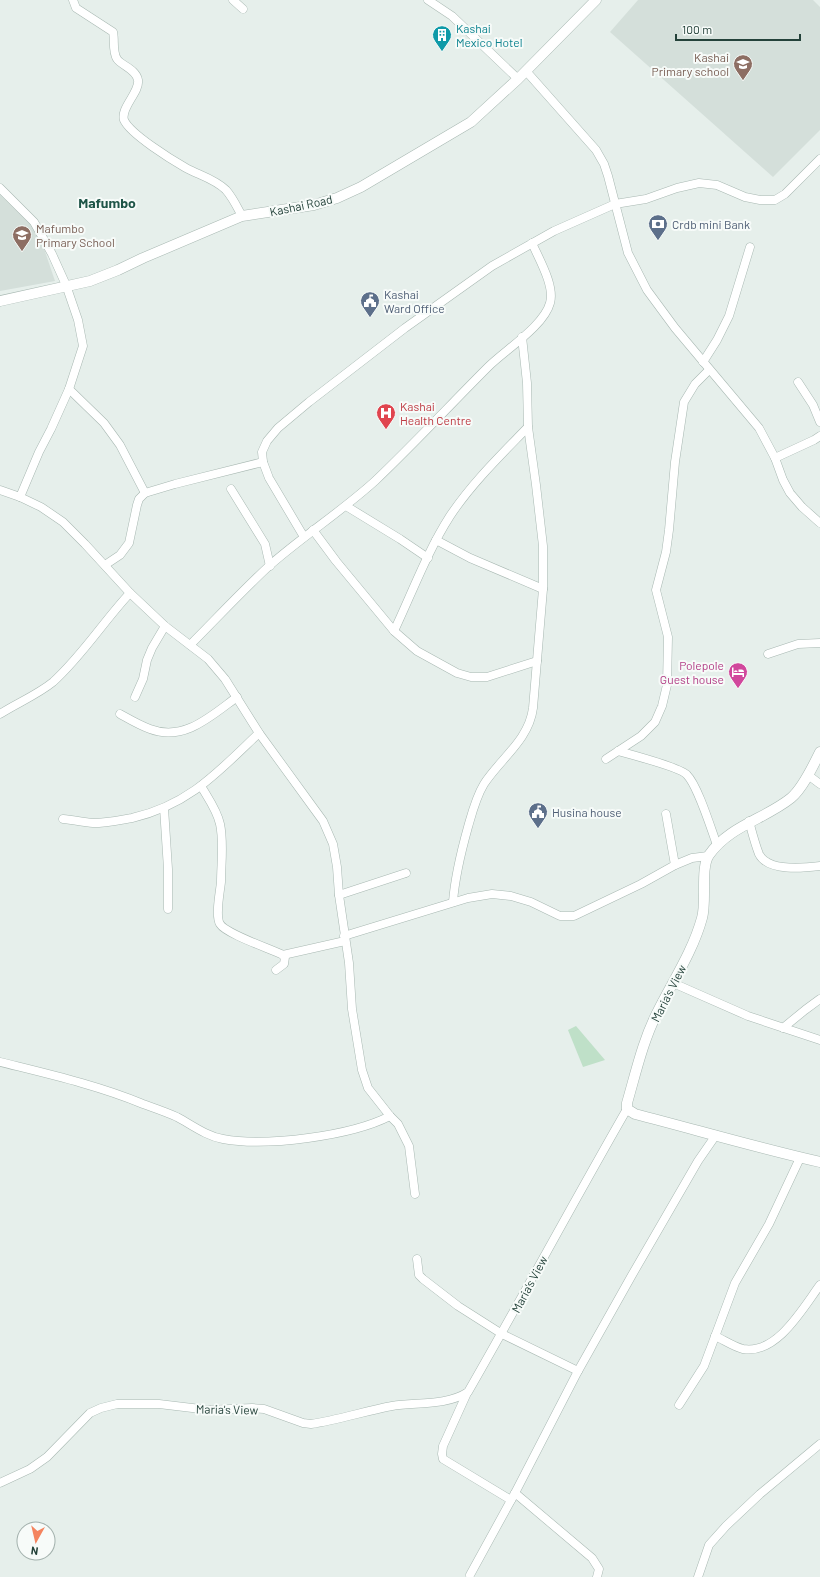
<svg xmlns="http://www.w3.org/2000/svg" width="820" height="1577" viewBox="0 0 820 1577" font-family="Barlow,sans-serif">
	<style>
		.built { fill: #d4dfda }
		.green { fill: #bfe0c8 }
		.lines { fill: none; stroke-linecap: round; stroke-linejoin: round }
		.minor-casing { stroke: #a8b8b2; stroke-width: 9 }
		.tertiary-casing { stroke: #a8b8b2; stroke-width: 11 }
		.minor { stroke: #fff; stroke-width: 8 }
		.tertiary { stroke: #fff; stroke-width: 10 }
		.labels { text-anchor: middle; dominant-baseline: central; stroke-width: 4; stroke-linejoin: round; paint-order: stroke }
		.culture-label { font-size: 12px; fill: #0d838f; stroke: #f7fbf9; text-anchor: start }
		.education-label { font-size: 12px; fill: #785e54; stroke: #f7fbf9; text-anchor: end }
		.street-label { font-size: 12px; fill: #24423a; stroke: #f7fbf9 }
		.service-label { font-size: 12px; fill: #4e5e75; stroke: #f7fbf9; text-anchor: start }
		.health-label { font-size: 12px; fill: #be3a42; stroke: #f7fbf9; text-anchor: start }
		.hotel-label { font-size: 12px; fill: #b23c85; stroke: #f7fbf9; text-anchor: end }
		.quarter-label { font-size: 14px; font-weight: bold; fill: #1f5548; stroke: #f7fbf9 }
	</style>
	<rect width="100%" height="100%" fill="#e6efeb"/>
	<g class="built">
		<path d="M 638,0 L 813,0 L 820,7 L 820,130 L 773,177 L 610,32 Z"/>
		<path d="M 0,191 L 35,222 L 55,281 L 0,291 Z"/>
	</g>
	<path class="green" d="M 576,1026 L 605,1060 L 583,1067 L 568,1030 Z"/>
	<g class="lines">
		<defs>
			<g id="minor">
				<path d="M 73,0 L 76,8 L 113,32 C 115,40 112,51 117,59 C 122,66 136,69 138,80 C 140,92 120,108 124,120 C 130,134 172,160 186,168 C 199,175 215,179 226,190 C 233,198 237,207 242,216"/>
				<path d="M 233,0 L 243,9"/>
				<path d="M 428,0 L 452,16 L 518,79"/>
				<path d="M 526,71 L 596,150 L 604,164 L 608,176 L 628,253 L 647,290 L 675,328 L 759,428 L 775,458 L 783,480 L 790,493 L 802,507 L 820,523"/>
				<path d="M 0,188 L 34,222 L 52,254 L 66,285 L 78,320 L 83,346 L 69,389 L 51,429 L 39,452 L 20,497"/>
				<path d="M 703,362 L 717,340 L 729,316 L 750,247"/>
				<path d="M 798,382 L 813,405 L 820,422"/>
				<path d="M 69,389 L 104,423 L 120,445 L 145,493"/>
				<path d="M 775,458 L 814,440 L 820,436"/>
				<path d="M 231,489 L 265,544 L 270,566"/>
				<path d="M 0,490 L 20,497 L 41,507 L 63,522 L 85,544 L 130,593 L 165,626 L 208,659 L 225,679 L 259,733 L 323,821 L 333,844 L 337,867 L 339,895 L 349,963 L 352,1009 L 362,1070 L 368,1088 L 390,1116 L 398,1124 L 409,1146 L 415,1194"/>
				<path d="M 346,506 L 400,539 L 428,558"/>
				<path d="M 313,530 L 336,561 L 394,631 L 417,651 L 457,673 L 471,677 L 487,677 L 537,661"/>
				<path d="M 304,537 L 269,478 L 263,462 L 262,452 L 267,441 L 278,428 L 309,402 L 405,328 L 492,266 L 554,231 L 615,204 L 646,199 L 677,188 L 699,183 L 717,185 L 745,197 L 760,200 L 775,200 L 785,194 L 820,159"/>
				<path d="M 436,540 L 470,558 L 543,589"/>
				<path d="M 105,565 L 120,555 L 129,543 L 137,505 L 139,499 L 145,493 L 175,484 L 263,462"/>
				<path d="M 394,631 C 412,593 427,552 450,516 C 472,483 500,456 528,427"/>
				<path d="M 190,645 C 216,619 242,591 269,566 C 303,536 342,511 375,481 C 414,444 450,405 488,367 C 505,350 544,326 550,303 C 555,286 539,259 532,243"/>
				<path d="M 768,654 L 798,644 L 820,643"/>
				<path d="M 135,697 L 143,679 L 147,660 L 152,648 L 165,626"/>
				<path d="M 0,714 C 17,703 37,695 53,682 C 82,656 103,622 130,593"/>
				<path d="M 120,714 C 129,719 139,725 150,729 C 184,742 211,716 237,697"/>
				<path d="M 618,751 C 629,754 682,768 687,775 C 698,786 711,829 717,845"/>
				<path d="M 606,759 L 641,736 L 655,722 L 662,706 L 667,685 L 668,637 L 656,590 L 666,552 L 669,530 L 675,462 L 684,402 L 695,384 L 709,370"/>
				<path d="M 808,775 L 820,784"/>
				<path d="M 201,786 C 208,798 217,810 220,824 C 224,842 221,864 221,882 C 220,892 215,916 220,924 C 226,934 271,949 283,955 L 285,957 L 284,964 L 276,970"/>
				<path d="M 164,808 L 168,869 L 168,909"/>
				<path d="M 666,814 L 675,865"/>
				<path d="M 63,819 C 73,820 83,822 93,823 C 106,823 120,820 132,818 C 189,805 218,772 259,733"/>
				<path d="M 749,821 C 752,832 755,844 759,854 C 768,872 804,868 820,866"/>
				<path d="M 339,895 L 406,873"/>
				<path d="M 453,902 C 455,876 461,852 468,827 C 472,813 476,797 484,784 C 500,759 529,740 533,708 L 543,589 L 543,546 L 536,485 L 528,427 L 527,383 L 522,337"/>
				<path d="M 344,936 L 468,898 L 492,894 L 511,896 L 531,902 L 560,916 L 574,916 L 641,884 L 675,865 L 692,858 L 708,856"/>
				<path d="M 283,955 L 345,941"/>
				<path d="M 673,983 L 748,1016 L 820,1040"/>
				<path d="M 783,1028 L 805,1010 L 820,999"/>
				<path d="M 0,1062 C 48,1074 97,1085 143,1104 C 154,1108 166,1112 177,1117 C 192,1125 206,1136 223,1139 C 266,1147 351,1136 390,1116"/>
				<path d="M 417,1259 L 419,1275 L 423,1279 L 458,1306 L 502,1334 L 578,1371"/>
				<path d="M 715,1336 C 724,1340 734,1347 743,1349 C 777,1355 803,1308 820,1285"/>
				<path d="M 467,1393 L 443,1446 L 442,1454 L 443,1459 L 511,1500"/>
				<path d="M 679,1405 L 704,1366 L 735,1283 L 769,1224 L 800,1158"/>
				<path d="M 0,1483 L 30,1469 L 47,1457 L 90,1413 L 101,1408 L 117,1404 L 159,1404 L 209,1410 L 252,1408 L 264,1409 L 303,1423 L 311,1424 C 338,1420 365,1411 392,1406 C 417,1402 446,1406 468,1392 C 522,1298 573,1203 627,1109"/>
				<path d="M 515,1493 L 592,1558 L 599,1569 L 597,1577"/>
				<path d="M 470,1575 L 515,1493 L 578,1371 L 632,1275 L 698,1161 L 716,1135"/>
				<path d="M 698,1577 L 709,1545 L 726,1526 L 760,1494 L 820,1444"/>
			</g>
			<g id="tertiary">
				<path d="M 0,301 L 90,281 L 118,270 L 143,258 L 242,216 L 314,205 L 337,198 L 361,187 L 471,122 L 518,79 L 596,0"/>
				<path d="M 820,752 C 813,766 803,788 791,798 C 765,819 729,826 709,855 C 700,868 707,901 702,918 C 693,951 673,981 658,1011 C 643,1040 636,1072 627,1103 L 627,1109 L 635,1114 C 697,1130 758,1148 820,1162"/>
			</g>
		</defs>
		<use href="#minor" class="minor-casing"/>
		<use href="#tertiary" class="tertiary-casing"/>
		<use href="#minor" class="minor"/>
		<use href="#tertiary" class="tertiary"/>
	</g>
	<defs>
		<symbol id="building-pin" viewBox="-11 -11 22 30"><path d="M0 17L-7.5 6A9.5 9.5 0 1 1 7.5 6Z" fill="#0f9aa8" stroke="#f7fbf9"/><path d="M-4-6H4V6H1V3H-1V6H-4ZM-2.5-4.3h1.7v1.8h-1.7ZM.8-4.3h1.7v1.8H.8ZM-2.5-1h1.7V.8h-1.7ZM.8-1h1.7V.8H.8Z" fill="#fff"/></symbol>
		<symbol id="school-pin" viewBox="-11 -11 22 30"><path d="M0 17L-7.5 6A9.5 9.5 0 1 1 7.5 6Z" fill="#8d6e63" stroke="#f7fbf9"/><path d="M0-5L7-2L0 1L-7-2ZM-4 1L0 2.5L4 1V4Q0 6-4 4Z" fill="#fff"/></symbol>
		<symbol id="bank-pin" viewBox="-11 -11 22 30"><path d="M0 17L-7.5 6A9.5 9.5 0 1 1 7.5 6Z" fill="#5c6f8a" stroke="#f7fbf9"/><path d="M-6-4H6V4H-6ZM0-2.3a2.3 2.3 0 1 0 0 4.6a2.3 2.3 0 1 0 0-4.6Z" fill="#fff"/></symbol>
		<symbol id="civic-pin" viewBox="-11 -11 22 30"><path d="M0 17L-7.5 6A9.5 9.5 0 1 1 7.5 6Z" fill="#5c6f8a" stroke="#f7fbf9"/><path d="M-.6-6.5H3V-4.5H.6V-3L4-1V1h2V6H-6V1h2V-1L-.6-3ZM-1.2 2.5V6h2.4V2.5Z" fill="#fff"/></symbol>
		<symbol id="hospital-pin" viewBox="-11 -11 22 30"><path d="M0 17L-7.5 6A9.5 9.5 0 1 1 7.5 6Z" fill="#e0444e" stroke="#f7fbf9"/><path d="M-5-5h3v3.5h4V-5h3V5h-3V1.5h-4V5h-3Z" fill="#fff"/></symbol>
		<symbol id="hotel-pin" viewBox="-11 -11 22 30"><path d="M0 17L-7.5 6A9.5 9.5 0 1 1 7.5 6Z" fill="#d1479c" stroke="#f7fbf9"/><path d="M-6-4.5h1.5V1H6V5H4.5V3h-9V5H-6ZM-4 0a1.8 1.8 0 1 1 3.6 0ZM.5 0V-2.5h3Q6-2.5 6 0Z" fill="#fff"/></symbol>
	</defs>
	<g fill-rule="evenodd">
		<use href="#building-pin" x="431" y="24" width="22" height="30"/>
		<use href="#school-pin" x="732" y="53" width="22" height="30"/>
		<use href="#bank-pin" x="647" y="213" width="22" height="30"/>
		<use href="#school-pin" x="11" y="224" width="22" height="30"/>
		<use href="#civic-pin" x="359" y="290" width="22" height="30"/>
		<use href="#hospital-pin" x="375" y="402" width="22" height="30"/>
		<use href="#hotel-pin" x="727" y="661" width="22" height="30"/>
		<use href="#civic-pin" x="527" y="801" width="22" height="30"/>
	</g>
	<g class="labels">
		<g class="culture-label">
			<text x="456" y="28">Kashai<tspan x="456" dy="14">Mexico Hotel</tspan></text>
		</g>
		<g class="education-label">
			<text x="729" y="57">Kashai<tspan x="729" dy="14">Primary school</tspan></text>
			<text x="36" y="228" text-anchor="start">Mafumbo<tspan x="36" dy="14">Primary School</tspan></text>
		</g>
		<g class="street-label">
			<text transform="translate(301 205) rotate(-12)">Kashai Road</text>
			<text transform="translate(668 993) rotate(-63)">Maria's View</text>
			<text transform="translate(529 1284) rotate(-62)">Maria's View</text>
			<text transform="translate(227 1409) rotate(1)">Maria's View</text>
		</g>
		<g class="service-label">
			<text x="672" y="224">Crdb mini Bank</text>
			<text x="384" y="294">Kashai<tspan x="384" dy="14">Ward Office</tspan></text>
			<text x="552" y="812">Husina house</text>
		</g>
		<g class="health-label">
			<text x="400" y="406">Kashai<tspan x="400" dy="14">Health Centre</tspan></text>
		</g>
		<g class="hotel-label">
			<text x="724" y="665">Polepole<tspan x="724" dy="14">Guest house</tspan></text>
		</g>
		<g class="quarter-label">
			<text x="107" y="202">Mafumbo</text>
		</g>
	</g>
	<g transform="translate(36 1541) rotate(188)"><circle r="19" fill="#f7fbf9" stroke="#a3b1ad"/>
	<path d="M0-3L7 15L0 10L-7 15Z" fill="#f4845f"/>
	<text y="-6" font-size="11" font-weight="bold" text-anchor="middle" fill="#24423a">N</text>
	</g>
	<path d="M676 34v6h124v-6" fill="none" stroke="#24423a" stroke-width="2"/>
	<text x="682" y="34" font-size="12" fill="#24423a" stroke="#f7fbf9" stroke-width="3" paint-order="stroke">100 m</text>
</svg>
